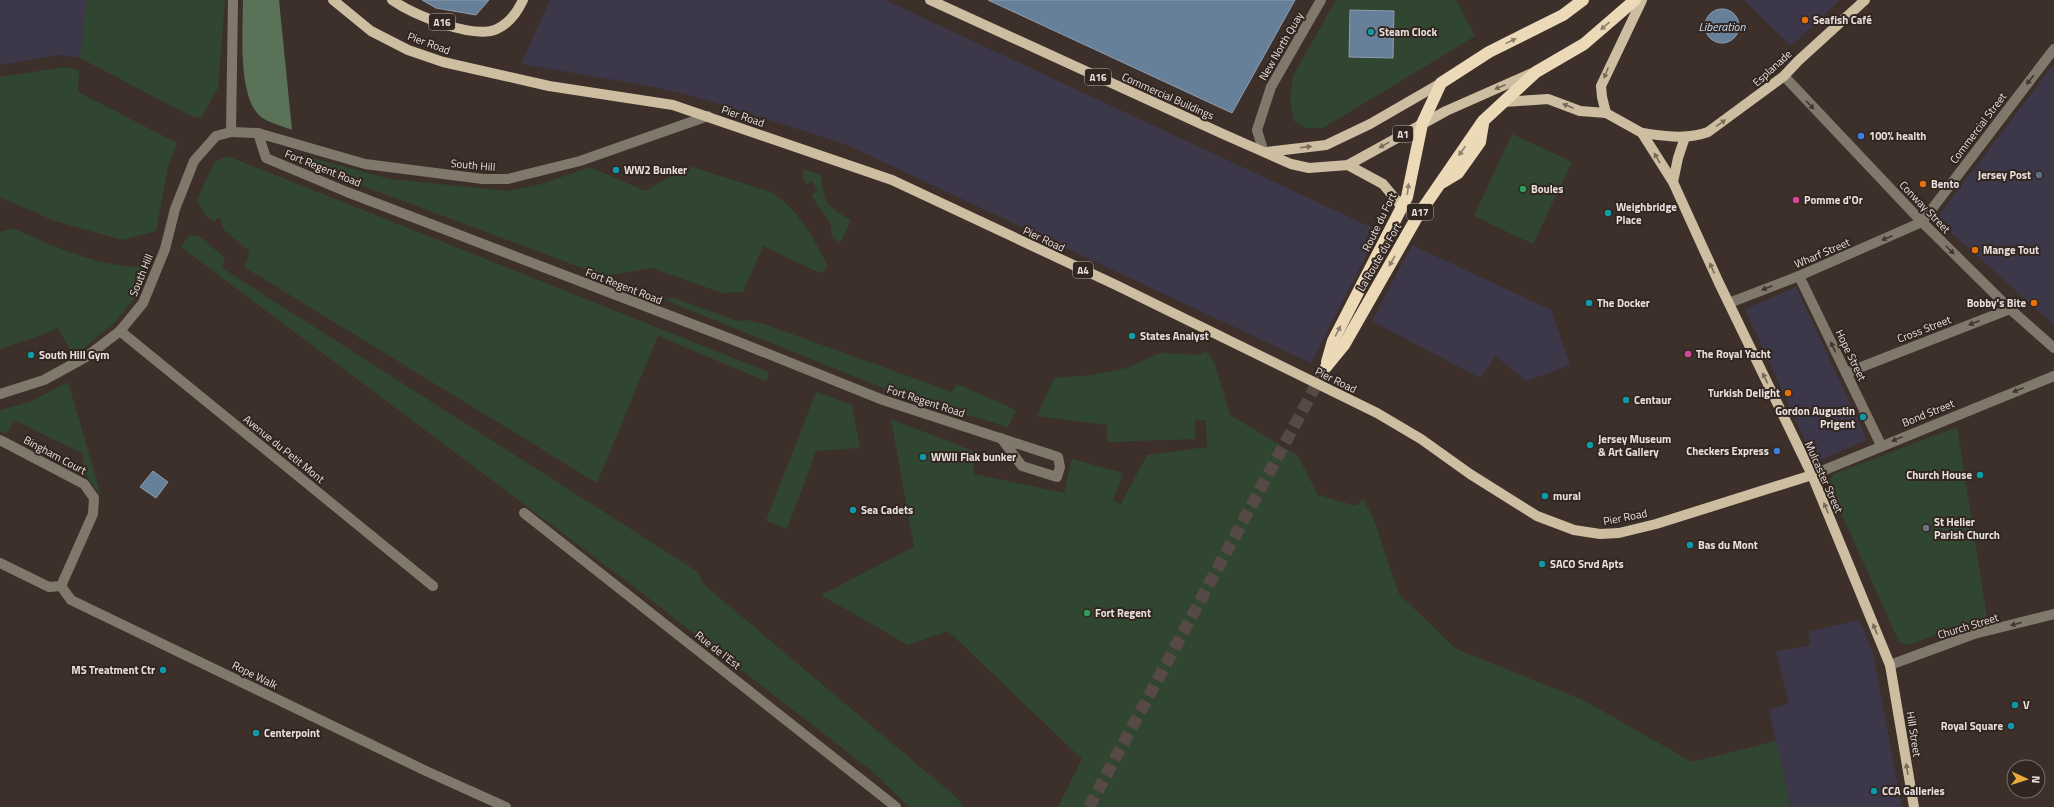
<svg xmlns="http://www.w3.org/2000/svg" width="2054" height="807" viewBox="0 0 2054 807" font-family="'Titillium Web',sans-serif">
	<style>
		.commercial { fill: #3d3849 }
		.green { fill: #314631 }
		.forest { fill: #597258 }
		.water { fill: #67809a; stroke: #8e9dae }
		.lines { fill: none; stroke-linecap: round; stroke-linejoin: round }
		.highway-tunnel { stroke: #574a46; stroke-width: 12; stroke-dasharray: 12 6; stroke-linecap: butt }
		.minor { stroke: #80796b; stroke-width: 10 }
		.major { stroke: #cdbea1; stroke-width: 10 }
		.highway { stroke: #ebd9b7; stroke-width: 12 }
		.oneway { fill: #8e806c }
		.oneway2 { fill: #786a5b }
		.oneway3 { fill: #423730 }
		.food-dot { fill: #e8710a; stroke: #322621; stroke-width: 1.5 }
		.culture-dot { fill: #0f9aa8; stroke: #322621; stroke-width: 1.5 }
		.shop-dot { fill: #3f7fe0; stroke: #322621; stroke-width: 1.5 }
		.service-dot { fill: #5c6f8a; stroke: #322621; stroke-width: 1.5 }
		.leisure-dot { fill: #2e9e5b; stroke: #322621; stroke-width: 1.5 }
		.hotel-dot { fill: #d1479c; stroke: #322621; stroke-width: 1.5 }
		.worship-dot { fill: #6b7280; stroke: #322621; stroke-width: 1.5 }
		.labels { text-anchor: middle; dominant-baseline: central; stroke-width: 4; stroke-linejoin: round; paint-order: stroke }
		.shield { fill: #322621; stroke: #b2a8a5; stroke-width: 1 }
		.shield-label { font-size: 10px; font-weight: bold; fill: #e9e0dd }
		.poi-label { font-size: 11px; font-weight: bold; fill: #e9e0dd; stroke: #322621; text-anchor: start }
		.street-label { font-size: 11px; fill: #e9e0dd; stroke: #322621 }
		.water-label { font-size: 12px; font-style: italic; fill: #c5dffb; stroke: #322621 }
	</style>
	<rect width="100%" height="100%" fill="#3d302b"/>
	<g class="commercial">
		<path d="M 0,0 L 87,0 L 80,58 L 59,55 L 0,65 Z"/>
		<path d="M 550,0 L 885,0 L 1379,231 L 1311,363 L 845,144 L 696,97 L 650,86 L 521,64 Z"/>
		<path d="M 1744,0 L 1840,0 L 1791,46 Z"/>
		<path d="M 2054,64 L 2054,325 L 1936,219 Z"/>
		<path d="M 1412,245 L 1551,310 L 1570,365 L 1526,381 L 1496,356 L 1480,378 L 1372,321 Z"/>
		<path d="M 1796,287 L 1867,440 L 1815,462 L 1745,309 Z"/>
		<path d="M 1859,620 L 1873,653 L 1902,807 L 1791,807 L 1769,710 L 1789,703 L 1776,652 L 1811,645 L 1808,632 Z"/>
	</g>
	<g class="green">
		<path d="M 87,0 L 225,0 L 218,88 L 201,118 L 191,116 L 80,58 Z"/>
		<path d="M 1336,0 L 1456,0 L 1475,36 L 1323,128 L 1305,128 L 1294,121 L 1290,100 L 1293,76 Z"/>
		<path d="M 65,67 L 79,70 L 78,92 L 177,143 L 168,167 L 156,231 L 122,240 L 55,221 L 0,197 L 0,77 Z"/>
		<path d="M 1512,134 L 1572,162 L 1533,244 L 1474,216 Z"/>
		<path d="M 298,154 L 390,179 L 507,191 L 542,184 L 590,167 L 645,191 L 689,166 L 773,193 C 800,212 814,238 828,267 L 820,273 L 763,246 L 743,292 L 722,293 L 652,268 L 604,276 L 296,161 Z"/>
		<path d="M 227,156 L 769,372 L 766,381 L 658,336 L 597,483 L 244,267 L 250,252 L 223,229 L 220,217 L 214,221 L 205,215 L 197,201 L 214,162 Z"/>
		<path d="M 803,169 L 821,175 C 823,202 827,207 851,220 L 840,243 L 832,236 L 830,223 L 811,195 L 818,191 L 812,181 L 806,184 L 803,177 Z"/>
		<path d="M 12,228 C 53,246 93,265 138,267 L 140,262 L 148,268 L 141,290 L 115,322 L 73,357 L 58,327 L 50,332 L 0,349 L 0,232 Z"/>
		<path d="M 189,235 L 199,236 L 225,258 L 222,268 L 698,572 L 703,584 L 956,797 L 964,807 L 909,807 L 872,771 L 625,580 L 181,247 Z"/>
		<path d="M 674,298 L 737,321 L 747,320 L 764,324 L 952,392 L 957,384 L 1016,410 L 1008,427 L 895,393 L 665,300 Z"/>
		<path d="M 1206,351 L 1214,362 L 1230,415 L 1298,456 L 1318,495 L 1356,506 L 1363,498 L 1374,520 L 1399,594 L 1456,649 L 1585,701 L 1692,762 L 1776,741 L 1791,807 L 1058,807 L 1082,759 L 948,631 L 908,645 L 821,595 L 914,547 L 891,419 L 973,451 L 974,474 L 1064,493 L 1072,459 L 1123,473 L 1113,501 L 1121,504 L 1147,455 L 1207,447 L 1206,421 L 1195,419 L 1195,439 L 1107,442 L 1107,425 L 1037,416 L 1054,378 L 1091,375 L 1127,368 L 1160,353 L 1199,355 Z"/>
		<path d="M 68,382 L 101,496 L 83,472 L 83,454 L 14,420 L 7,434 L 0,432 L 0,410 L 30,402 Z"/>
		<path d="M 816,392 L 852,405 L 860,448 L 816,451 L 787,529 L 766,521 Z"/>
		<path d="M 1957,427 L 1987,618 L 1907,645 L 1899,642 L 1830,488 L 1830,480 L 1834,474 Z"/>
	</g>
	<path class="forest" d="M 243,0 L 279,0 L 292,130 C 283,126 269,123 261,117 C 237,98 243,28 243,0 Z"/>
	<g class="water">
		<path d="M 422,0 L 489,0 L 476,15 L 436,8 Z"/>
		<path d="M 988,0 L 1295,0 L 1232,113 Z"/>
		<circle cx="1722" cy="26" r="17"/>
		<path d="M 1350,10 L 1394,11 L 1393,58 L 1349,57 Z"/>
		<path d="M 153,471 L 168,482 L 156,498 L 140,487 Z"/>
	</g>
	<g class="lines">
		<path class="highway-tunnel" d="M 1089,807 L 1326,367"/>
		<g class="minor">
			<path d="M 1784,76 L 1922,222 L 2010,309 L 2054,348"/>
			<path d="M 231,132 L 258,133 L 365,164 L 483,179 L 508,179 L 580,161 L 708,116"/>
			<path d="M 258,133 L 266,158 L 347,192 L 731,339 L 883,400 L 1058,457 L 1060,467 L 1057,477 L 1022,466 L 1001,438"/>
			<path d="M 1263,150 L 1257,130 L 1271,87 L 1321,0"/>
			<path d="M 1799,276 L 1881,445"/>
			<path d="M 1729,303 L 1799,276 L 1922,222 L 2054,49"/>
			<path d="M 120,331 L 433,586"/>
			<path d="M 1846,373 L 2010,309"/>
			<path d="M 0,394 L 44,380 L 86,357 L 120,331 L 143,303 L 165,249 L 175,209 L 194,161 L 216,136 L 231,132 L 233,0"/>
			<path d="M 0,440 L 84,484 L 94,498 L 93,514 L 61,586"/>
			<path d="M 1812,475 L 2054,376"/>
			<path d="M 524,513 L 896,807"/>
			<path d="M 0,563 L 49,587 L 61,586 L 71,600 L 426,771 L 506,807"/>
			<path d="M 1890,665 L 1974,634 L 2054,614"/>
		</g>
		<g class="major">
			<path d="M 333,0 L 371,31 L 408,50 L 443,62 L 549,86 L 673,105 L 892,180 L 1118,286 L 1377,413 L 1421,439 L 1470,474 L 1537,516 L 1574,530 L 1600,534 L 1619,533 L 1656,524 L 1812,475"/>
			<path d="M 392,0 C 412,14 473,40 497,29 C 510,23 517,13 523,0"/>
			<path d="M 930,0 L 1223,134 L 1291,164 L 1309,168 L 1348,165 L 1446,111 L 1532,73"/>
			<path d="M 1504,102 L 1548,99 L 1580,111 L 1606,113 L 1642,133 L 1673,182 L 1719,283 L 1812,475 L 1890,665 L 1914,807"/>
			<path d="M 1606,113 L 1602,97 L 1601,86 L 1642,0"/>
			<path d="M 1642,133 C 1665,136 1686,140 1708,132 L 1784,76 L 1798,61 L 1865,0"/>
			<path d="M 1267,152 L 1326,145 L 1370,124 L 1441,83"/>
			<path d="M 1348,165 L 1383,184 L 1402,207"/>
			<path d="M 1673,182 L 1678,158 L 1685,137"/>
		</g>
		<g class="highway">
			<path d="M 1443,182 L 1458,173 L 1480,142 L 1483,124"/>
			<path d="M 1327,362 L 1333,341 L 1407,197 L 1422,124 L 1441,83 L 1489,52 L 1563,15 L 1583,0"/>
			<path d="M 1326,367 L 1344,345 L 1417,217 L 1483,121 L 1536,72 L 1584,44 L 1635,0"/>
		</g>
	</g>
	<defs><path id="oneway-solid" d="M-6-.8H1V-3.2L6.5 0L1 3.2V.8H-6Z"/></defs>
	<g class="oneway">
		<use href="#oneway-solid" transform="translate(1605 26) rotate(139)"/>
		<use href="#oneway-solid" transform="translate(1511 41) rotate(-26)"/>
		<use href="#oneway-solid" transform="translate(1462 151) rotate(125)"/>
		<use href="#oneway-solid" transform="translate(1408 189) rotate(-83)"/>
		<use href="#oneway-solid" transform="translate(1392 261) rotate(120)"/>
		<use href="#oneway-solid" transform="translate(1338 331) rotate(-62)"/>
	</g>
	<g class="oneway2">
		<use href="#oneway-solid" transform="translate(1606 73) rotate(112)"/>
		<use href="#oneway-solid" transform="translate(1500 87) rotate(157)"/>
		<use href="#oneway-solid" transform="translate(1568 106) rotate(-157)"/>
		<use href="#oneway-solid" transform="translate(1721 123) rotate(-35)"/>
		<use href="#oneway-solid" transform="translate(1384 145) rotate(151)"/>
		<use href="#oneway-solid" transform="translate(1306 147) rotate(-7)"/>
		<use href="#oneway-solid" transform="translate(1657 158) rotate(-120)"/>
		<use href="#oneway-solid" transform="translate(1712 268) rotate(-114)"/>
		<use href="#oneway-solid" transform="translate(1765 378) rotate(-116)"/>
		<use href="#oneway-solid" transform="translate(1826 508) rotate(-113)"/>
		<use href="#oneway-solid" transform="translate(1875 629) rotate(-112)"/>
		<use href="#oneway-solid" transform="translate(1907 769) rotate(-99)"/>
	</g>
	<g class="oneway3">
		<use href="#oneway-solid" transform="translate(2030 80) rotate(128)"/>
		<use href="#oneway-solid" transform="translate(1810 105) rotate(46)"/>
		<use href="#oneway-solid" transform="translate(1887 238) rotate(157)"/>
		<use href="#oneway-solid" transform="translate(1950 250) rotate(45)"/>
		<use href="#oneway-solid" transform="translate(1767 288) rotate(159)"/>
		<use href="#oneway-solid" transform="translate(1974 323) rotate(159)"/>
		<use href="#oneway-solid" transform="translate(1833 347) rotate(-116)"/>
		<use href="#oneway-solid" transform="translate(2018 390) rotate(158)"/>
		<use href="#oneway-solid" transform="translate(1897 439) rotate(158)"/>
		<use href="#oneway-solid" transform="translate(2016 624) rotate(166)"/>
	</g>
	<g class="food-dot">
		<circle cx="1805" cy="20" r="4"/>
		<circle cx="1923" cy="184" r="4"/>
		<circle cx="1975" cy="250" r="4"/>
		<circle cx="2034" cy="303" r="4"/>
		<circle cx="1788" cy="393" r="4"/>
	</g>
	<g class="culture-dot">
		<circle cx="1371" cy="32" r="4"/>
		<circle cx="616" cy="170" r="4"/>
		<circle cx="1608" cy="213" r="4"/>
		<circle cx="1589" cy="303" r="4"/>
		<circle cx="1132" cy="336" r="4"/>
		<circle cx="31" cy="355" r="4"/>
		<circle cx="1626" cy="400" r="4"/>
		<circle cx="1863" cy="417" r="4"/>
		<circle cx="1590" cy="445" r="4"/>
		<circle cx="923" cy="457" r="4"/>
		<circle cx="1980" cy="475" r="4"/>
		<circle cx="1545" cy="496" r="4"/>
		<circle cx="853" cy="510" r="4"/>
		<circle cx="1690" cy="545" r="4"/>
		<circle cx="1542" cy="564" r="4"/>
		<circle cx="163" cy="670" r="4"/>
		<circle cx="2015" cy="705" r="4"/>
		<circle cx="2011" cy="726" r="4"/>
		<circle cx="256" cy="733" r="4"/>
		<circle cx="1874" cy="791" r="4"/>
	</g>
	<g class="shop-dot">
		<circle cx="1861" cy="136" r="4"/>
		<circle cx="1777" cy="451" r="4"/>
	</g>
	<circle class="service-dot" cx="2039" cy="175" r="4"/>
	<g class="leisure-dot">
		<circle cx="1523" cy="189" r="4"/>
		<circle cx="1087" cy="613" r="4"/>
	</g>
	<g class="hotel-dot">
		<circle cx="1796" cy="200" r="4"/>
		<circle cx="1688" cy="354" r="4"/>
	</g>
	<circle class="worship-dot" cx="1926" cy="528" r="4"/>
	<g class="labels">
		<g class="shield">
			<rect x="429" y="14" width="26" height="16" rx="3"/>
			<rect x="1085" y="69" width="26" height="16" rx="3"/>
			<rect x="1393" y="126" width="20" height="16" rx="3"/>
			<rect x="1407" y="204" width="26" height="16" rx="3"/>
			<rect x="1073" y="262" width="20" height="16" rx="3"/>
		</g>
		<g class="shield-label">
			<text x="442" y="22">A16</text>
			<text x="1098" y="77">A16</text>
			<text x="1403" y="134">A1</text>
			<text x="1420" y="212">A17</text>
			<text x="1083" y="270">A4</text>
		</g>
		<g class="poi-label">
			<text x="1813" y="20">Seafish Café</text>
			<text x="1379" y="32">Steam Clock</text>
			<text x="1869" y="136">100% health</text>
			<text x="624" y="170">WW2 Bunker</text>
			<text x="2031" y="175" text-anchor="end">Jersey Post</text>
			<text x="1931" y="184">Bento</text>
			<text x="1531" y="189">Boules</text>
			<text x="1804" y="200">Pomme d'Or</text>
			<text x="1616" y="207">Weighbridge<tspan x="1616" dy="13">Place</tspan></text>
			<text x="1983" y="250">Mange Tout</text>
			<text x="1597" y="303">The Docker</text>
			<text x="2026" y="303" text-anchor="end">Bobby's Bite</text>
			<text x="1140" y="336">States Analyst</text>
			<text x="1696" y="354">The Royal Yacht</text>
			<text x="39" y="355">South Hill Gym</text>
			<text x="1780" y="393" text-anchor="end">Turkish Delight</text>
			<text x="1634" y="400">Centaur</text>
			<text x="1855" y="411" text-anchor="end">Gordon Augustin<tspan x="1855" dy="13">Prigent</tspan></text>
			<text x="1598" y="439">Jersey Museum<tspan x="1598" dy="13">&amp; Art Gallery</tspan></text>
			<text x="1769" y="451" text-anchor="end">Checkers Express</text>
			<text x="931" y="457">WWII Flak bunker</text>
			<text x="1972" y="475" text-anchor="end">Church House</text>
			<text x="1553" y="496">mural</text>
			<text x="861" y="510">Sea Cadets</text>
			<text x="1934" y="522">St Helier<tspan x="1934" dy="13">Parish Church</tspan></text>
			<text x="1698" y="545">Bas du Mont</text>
			<text x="1550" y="564">SACO Srvd Apts</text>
			<text x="1095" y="613">Fort Regent</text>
			<text x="155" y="670" text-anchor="end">MS Treatment Ctr</text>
			<text x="2023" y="705">V</text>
			<text x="2003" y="726" text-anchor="end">Royal Square</text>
			<text x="264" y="733">Centerpoint</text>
			<text x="1882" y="791">CCA Galleries</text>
		</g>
		<g class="street-label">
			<text transform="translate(429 43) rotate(20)">Pier Road</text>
			<text transform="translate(1281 46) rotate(-60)">New North Quay</text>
			<text transform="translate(1772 68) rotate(-42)">Esplanade</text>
			<text transform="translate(1168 96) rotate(24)">Commercial Buildings</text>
			<text transform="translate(743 116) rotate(19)">Pier Road</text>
			<text transform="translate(1978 128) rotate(-53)">Commercial Street</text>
			<text transform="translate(473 165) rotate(5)">South Hill</text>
			<text transform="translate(323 168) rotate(22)">Fort Regent Road</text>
			<text transform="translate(1925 207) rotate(46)">Conway Street</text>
			<text transform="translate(1379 222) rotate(-64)">Route du Fort</text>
			<text transform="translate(1044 239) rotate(25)">Pier Road</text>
			<text transform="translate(1822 253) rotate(-23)">Wharf Street</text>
			<text transform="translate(1379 257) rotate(-60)">La Route du Fort</text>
			<text transform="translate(141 275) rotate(-68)">South Hill</text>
			<text transform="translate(624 286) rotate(21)">Fort Regent Road</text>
			<text transform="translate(1924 329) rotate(-21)">Cross Street</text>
			<text transform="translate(1851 355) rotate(64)">Hope Street</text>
			<text transform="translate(1336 380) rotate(26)">Pier Road</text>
			<text transform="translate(926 401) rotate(18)">Fort Regent Road</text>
			<text transform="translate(1928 413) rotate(-22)">Bond Street</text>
			<text transform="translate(284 449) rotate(39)">Avenue du Petit Mont</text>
			<text transform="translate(55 455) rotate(28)">Bingham Court</text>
			<text transform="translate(1824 477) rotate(66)">Mulcaster Street</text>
			<text transform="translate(1625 517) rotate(-11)">Pier Road</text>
			<text transform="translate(1968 626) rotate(-17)">Church Street</text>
			<text transform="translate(718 650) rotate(38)">Rue de l'Est</text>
			<text transform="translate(255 675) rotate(26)">Rope Walk</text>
			<text transform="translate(1914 734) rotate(81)">Hill Street</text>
		</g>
		<g class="water-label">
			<text x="1722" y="26">Liberation</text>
		</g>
	</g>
	<g transform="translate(2026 779) rotate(93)"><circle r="19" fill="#322621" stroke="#7b706c"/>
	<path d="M0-3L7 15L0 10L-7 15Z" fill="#ebaa39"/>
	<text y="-6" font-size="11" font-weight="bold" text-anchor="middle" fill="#e9e0dd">N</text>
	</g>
</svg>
